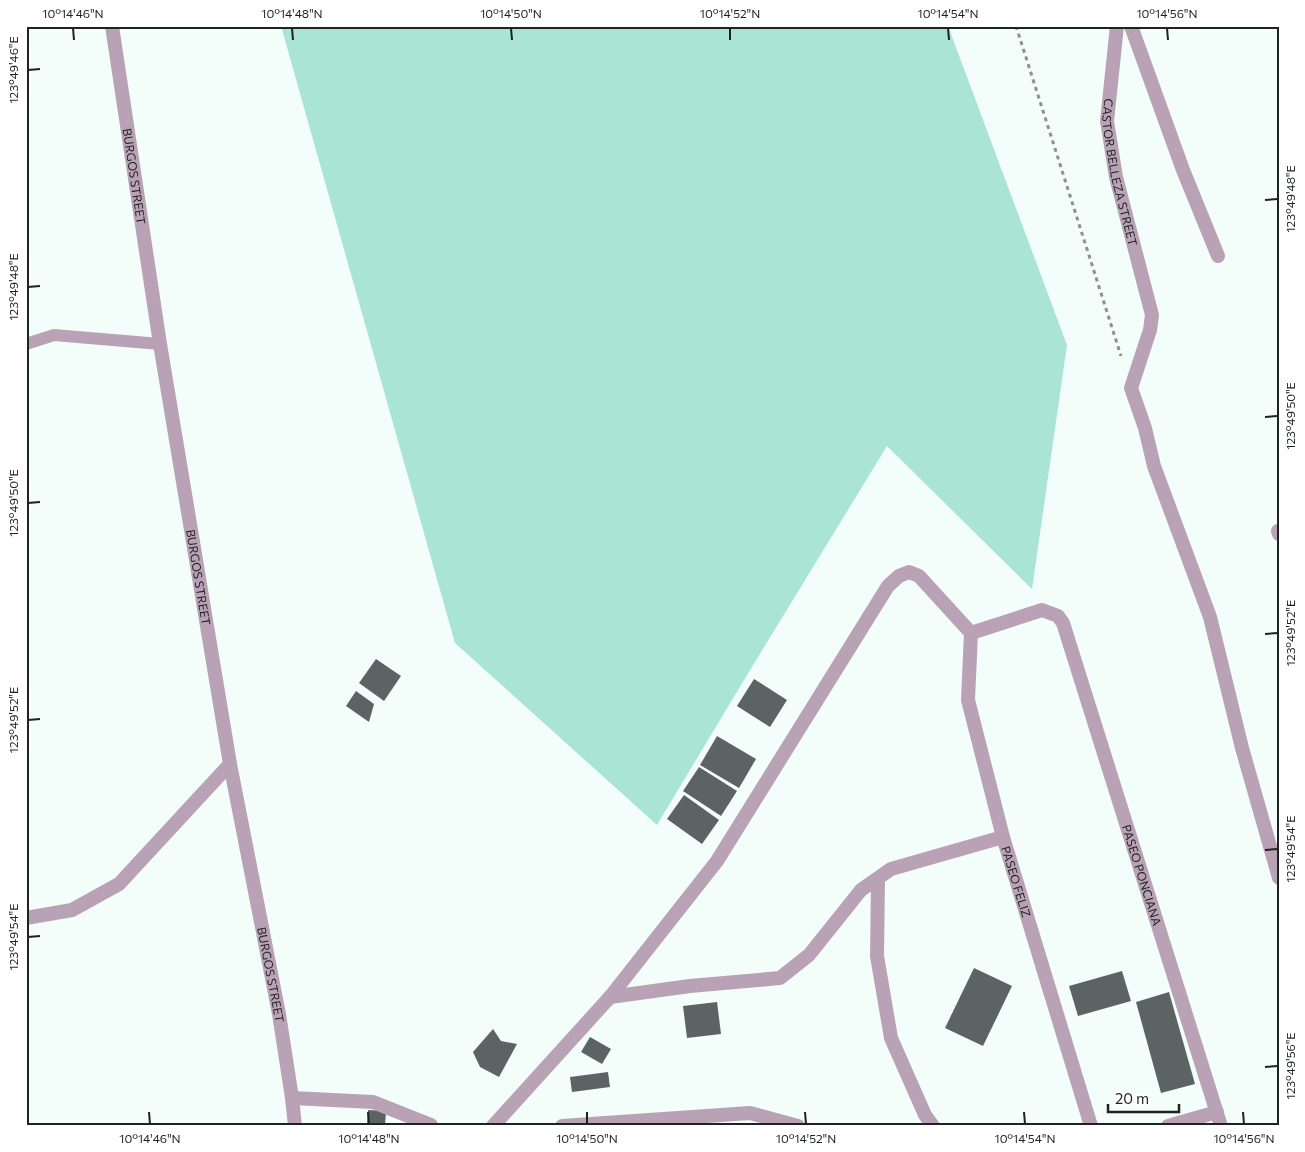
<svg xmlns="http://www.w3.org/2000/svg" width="1305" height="1152" viewBox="0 0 1305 1152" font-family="Commissioner,sans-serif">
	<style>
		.green { fill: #aae4d5 }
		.building { fill: #5b6462 }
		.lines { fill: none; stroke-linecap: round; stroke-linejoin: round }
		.path { stroke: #8b9290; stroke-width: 3; stroke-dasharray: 4 4; stroke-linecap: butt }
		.service { stroke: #b9a2b6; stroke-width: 12 }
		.minor { stroke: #b9a2b6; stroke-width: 14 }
		.tertiary { stroke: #b9a2b6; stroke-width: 14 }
		.ticks { fill: none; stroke: #1e2221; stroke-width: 2 }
		.labels { text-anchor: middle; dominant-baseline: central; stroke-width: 5; stroke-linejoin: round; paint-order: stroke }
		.street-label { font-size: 12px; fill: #1e2221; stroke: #fff }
		.neatline { fill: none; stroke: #1e2221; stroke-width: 2 }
		.ticks-label { font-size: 12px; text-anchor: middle; fill: #1e2221 }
	</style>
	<rect width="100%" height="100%" fill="#f3fdfa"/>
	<path class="green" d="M 281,26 L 948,26 L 1067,345 L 1032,589 L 887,446 L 741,685 L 657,825 L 455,643 Z"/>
	<g class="building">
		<path d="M 376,659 L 401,676 L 384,701 L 359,683 Z"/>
		<path d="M 754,679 L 787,700 L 770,727 L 737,706 Z"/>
		<path d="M 356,691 L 374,704 L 369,722 L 346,706 Z"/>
		<path d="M 717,736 L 756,759 L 739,788 L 700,765 Z"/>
		<path d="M 699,767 L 737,791 L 721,816 L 683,791 Z"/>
		<path d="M 684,795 L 719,820 L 702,844 L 667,819 Z"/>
		<path d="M 974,968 L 1012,986 L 983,1046 L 945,1028 Z"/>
		<path d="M 1122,971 L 1131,1001 L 1078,1016 L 1069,986 Z"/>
		<path d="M 1169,992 L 1195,1084 L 1161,1093 L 1136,1002 Z"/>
		<path d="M 717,1002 L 721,1034 L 687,1038 L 683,1006 Z"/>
		<path d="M 493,1029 L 501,1041 L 517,1044 L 499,1077 L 480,1067 L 473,1052 Z"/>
		<path d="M 590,1037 L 611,1049 L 602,1064 L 581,1052 Z"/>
		<path d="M 608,1072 L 610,1087 L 572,1092 L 570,1077 Z"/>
		<path d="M 368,1110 L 386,1111 L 385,1126 L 367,1125 Z"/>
	</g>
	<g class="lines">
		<path class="path" d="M 1016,26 L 1121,356"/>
		<path class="service" d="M 26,344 L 54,335 L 160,344"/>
		<g class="minor">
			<path id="s1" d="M 1117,26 L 1107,121 L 1116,177 L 1152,315 L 1150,330 L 1131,388 L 1145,428 L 1154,466 L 1210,617 L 1242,748 L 1279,878"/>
			<path d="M 1131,26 L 1183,170 L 1218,256"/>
			<path d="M 1278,531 L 1279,534"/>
			<path id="s2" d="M 971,633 L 968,700 L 1003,837 L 1091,1126"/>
			<path d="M 878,879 L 877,956 L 891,1038 L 925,1115 L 933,1126"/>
			<path d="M 610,997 L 690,986 L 780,978 L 809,955 L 861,890 L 891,869 L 1003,837"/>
			<path d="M 292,1098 L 373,1102 L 431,1125"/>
			<path id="s3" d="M 493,1126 L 610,997 L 717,861 L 888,586 L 899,576 L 909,572 L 919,576 L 971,633 L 1042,610 L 1058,616 L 1063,623 L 1221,1126"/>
			<path d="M 562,1126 L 750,1113 L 798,1126"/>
			<path d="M 1168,1126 L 1217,1112"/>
		</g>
		<g class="tertiary">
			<path id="s4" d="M 112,26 L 160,344 L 230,764 L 279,1014 L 292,1098 L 295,1126"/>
			<path d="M 26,918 L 72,910 L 119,884 L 230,764"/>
		</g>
	</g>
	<path class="ticks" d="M 73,28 L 74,40M 292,28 L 293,40M 511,28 L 512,40M 730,28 L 730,40M 948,28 L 949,40M 1167,28 L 1168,40M 28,70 L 40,69M 1265,200 L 1278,199M 28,287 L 40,286M 1265,417 L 1278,416M 28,503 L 40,502M 1265,634 L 1278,633M 28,720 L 40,719M 1265,850 L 1278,849M 28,937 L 40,936M 1265,1067 L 1278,1066M 149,1112 L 150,1124M 368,1112 L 369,1124M 587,1112 L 587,1124M 805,1112 L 806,1124M 1024,1112 L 1025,1124M 1243,1112 L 1244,1124"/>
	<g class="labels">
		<g class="street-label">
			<text stroke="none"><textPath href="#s1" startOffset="148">CASTOR BELLEZA STREET</textPath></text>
			<text stroke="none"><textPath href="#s4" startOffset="152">BURGOS STREET</textPath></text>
			<text stroke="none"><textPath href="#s4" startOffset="558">BURGOS STREET</textPath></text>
			<text stroke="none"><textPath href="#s3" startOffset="1149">PASEO PONCIANA</textPath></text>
			<text stroke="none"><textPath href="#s2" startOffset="255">PASEO FELIZ</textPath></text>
			<text stroke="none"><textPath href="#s4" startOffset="962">BURGOS STREET</textPath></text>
		</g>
	</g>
	<rect width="1305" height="1152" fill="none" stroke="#ffffff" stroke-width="55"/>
	<path d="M1108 1104v8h71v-8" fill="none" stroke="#1e2221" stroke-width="2.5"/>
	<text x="1115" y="1104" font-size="15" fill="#1e2221" stroke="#ffffff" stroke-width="4" paint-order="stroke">20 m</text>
	<rect x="28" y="28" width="1250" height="1096" class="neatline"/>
	<g class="ticks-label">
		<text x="73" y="18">10°14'46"N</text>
		<text x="292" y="18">10°14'48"N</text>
		<text x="511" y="18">10°14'50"N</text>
		<text x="730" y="18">10°14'52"N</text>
		<text x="948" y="18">10°14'54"N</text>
		<text x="1167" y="18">10°14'56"N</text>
		<text transform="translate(14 70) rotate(-90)" y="4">123°49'46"E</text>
		<text transform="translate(1291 199) rotate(-90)" y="4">123°49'48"E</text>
		<text transform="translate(14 287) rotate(-90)" y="4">123°49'48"E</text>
		<text transform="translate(1291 416) rotate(-90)" y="4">123°49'50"E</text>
		<text transform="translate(14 503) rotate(-90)" y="4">123°49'50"E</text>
		<text transform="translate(1291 633) rotate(-90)" y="4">123°49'52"E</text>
		<text transform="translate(14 720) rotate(-90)" y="4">123°49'52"E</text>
		<text transform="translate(1291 849) rotate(-90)" y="4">123°49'54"E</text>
		<text transform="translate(14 937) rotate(-90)" y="4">123°49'54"E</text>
		<text transform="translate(1291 1066) rotate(-90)" y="4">123°49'56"E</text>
		<text x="150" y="1143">10°14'46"N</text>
		<text x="369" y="1143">10°14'48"N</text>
		<text x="587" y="1143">10°14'50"N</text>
		<text x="806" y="1143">10°14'52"N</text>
		<text x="1025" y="1143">10°14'54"N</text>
		<text x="1244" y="1143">10°14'56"N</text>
	</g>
</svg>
